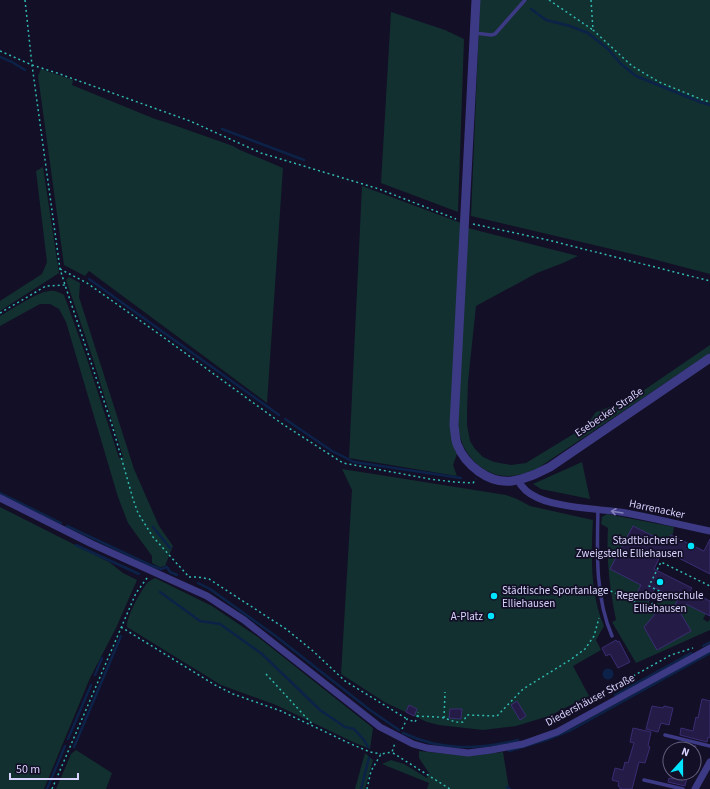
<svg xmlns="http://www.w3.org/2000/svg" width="710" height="789" viewBox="0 0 710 789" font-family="'Source Sans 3',sans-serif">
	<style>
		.green { fill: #12302f }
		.water { fill: #0c2248 }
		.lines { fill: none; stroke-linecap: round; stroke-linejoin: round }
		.stream { stroke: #0c2248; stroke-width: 2.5 }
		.building { fill: #241b47; stroke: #3b2d73 }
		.path { stroke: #2fb8b0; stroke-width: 1.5; stroke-dasharray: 2 3; stroke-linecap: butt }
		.service { stroke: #3d3a85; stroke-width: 3.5 }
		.minor { stroke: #3d3a85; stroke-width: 7 }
		.tertiary { stroke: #3d3a85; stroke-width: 9 }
		.oneway { stroke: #837fbc }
		.poi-dot { fill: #00e5ff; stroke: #130f26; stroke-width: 1.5 }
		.labels { text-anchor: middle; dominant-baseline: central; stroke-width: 3.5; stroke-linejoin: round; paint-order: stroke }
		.street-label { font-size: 11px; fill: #d9d4ff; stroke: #130f26 }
		.poi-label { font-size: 11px; fill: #d9d4ff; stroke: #130f26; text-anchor: end }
	</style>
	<rect width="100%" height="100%" fill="#130f26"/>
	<g class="green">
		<path d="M 480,0 L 710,0 L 710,274 L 645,257 L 471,216 Z"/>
		<path d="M 391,12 L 445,30 L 464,39 L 458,212 L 381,183 Z"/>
		<path d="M 41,69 L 73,80 L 72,85 L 155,119 L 168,123 L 233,146 L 240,150 L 283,168 L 267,403 L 89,271 L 85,276 L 64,265 L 38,76 Z"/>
		<path d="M 43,167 L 59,273 L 0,311 L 0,301 L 42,274 L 47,262 L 36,171 Z"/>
		<path d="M 362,186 L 461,223 L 453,443 L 457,454 L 453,465 L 457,476 L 349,458 Z"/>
		<path d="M 468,228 L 578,256 L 563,263 L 537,273 L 476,306 L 468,382 L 467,414 L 467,425 L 470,441 L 475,449 L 483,457 L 494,462 L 511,465 L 526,463 L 575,433 L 591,419 L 596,412 L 631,399 L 710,345 L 710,353 L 538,468 C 529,472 519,476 509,476 C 486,477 465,458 460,436 C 458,429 458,422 458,415 Z"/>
		<path d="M 69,277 L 80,283 L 79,297 L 134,469 L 159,526 L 173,546 L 165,566 L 160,567 L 152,563 L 152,556 L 128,523 L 118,497 L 66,322 L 59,309 L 50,304 L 40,304 L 0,326 L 0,316 C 11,310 37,292 49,291 C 54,290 59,292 64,295 L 87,359 L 119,458 L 123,457 L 92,356 L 66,280 Z"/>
		<path d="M 582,462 L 590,499 L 541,489 L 533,484 Z"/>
		<path d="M 342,469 L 506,495 L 517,499 L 530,506 L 593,520 C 591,555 590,594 604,626 L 596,640 L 601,650 L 573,666 L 589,696 L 549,716 L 516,726 L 483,730 L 439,725 L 427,722 L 386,703 L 341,674 L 352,490 Z"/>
		<path d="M 0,507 L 109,562 L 123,573 L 137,580 L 116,628 L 90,678 L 44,789 L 0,789 Z"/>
		<path d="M 607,514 L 674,527 L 673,534 L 671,535 L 667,543 L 656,537 L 633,581 L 641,585 L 636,595 L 649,601 L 649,605 L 651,607 L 657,603 L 664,592 L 706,614 L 703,619 L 708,622 L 710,619 L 710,630 L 636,663 L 612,622 L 616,620 C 610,590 606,559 608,528 L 601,524 L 602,517 Z"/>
		<path d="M 155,578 L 212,606 L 258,637 L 373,728 L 370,749 L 353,742 L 276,705 L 221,685 L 127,627 C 126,618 139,594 145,586 C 147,582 151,580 155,578 Z"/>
		<path d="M 76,750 L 112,773 L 106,789 L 56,789 L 71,754 Z"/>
		<path d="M 419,751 L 469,756 L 503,752 L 509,789 L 427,789 L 429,783 L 382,764 L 391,760 L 404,764 L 427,778 L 429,773 L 419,758 Z"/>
		<path d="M 365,753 L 373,760 L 365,789 L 355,789 Z"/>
	</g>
	<circle class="water" cx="608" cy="674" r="5.5"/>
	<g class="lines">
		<g class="stream">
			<path d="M 531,9 L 546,20 L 570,26 L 588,33 L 608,49 L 620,63 L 636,76 L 700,102 L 710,105"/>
			<path d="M 0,57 L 12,62 L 25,70"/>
			<path d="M 222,129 L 304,160"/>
			<path d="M 89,279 L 279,415"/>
			<path d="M 285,419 L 332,451 L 354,462 L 461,478"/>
			<path d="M 0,493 L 61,523"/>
			<path d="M 67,526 L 150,565 L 161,569 L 167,567 L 170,572 L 177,575"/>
			<path d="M 153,527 L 170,548"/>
			<path d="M 76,545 L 139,574"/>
			<path d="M 198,583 L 210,589 L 273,634 L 370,710 L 399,730"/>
			<path d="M 160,592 L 200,621 L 220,624 L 262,654 L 320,710 L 345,727 L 354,729 L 364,740 L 368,747"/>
			<path d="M 703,646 L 710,642"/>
			<path d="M 95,675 L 102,658"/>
			<path d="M 615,695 L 691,653"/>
			<path d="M 403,733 C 442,751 477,750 518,740"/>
			<path d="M 68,739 L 91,685"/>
			<path d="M 74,747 L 121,636"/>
			<path d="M 509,751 L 546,740 L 571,730 L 710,653"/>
			<path d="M 507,787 L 510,789"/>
			<path d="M 47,789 L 65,746"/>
			<path d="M 361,789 L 369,758"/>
		</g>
	</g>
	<g class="building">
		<path d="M 633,526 L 667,543 L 671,535 L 704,551 L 710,539 L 710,574 L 663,550 L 654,569 L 692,588 L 690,591 L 710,601 L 710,616 L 686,604 L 681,614 L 691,631 L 657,650 L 644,627 L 661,607 L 672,611 L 678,599 L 655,588 L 649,601 L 636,595 L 641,585 L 610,569 Z"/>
		<path d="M 616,640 L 617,642 L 619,641 L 630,662 L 618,668 L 610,654 L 606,656 L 602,648 Z"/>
		<path d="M 702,699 L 710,701 L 710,738 L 708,737 L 707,742 L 680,735 L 681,728 L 693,731 L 696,717 L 698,718 Z"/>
		<path d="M 517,701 L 526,716 L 520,720 L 511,705 Z"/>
		<path d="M 409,705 L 417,709 L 414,716 L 406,712 Z"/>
		<path d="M 652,706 L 663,708 L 664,706 L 673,708 L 669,725 L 661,723 L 658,732 L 646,729 Z"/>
		<path d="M 450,709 L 462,709 L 461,719 L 449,718 Z"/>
		<path d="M 633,728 L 651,732 L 648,746 L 650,747 L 645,763 L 639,762 L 632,789 L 620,789 L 620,787 L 618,786 L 619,782 L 612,780 L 615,768 L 623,770 L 625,762 L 628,763 L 634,743 L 630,742 Z"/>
		<path d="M 678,742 L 696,746 L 695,749 L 676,749 Z"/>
		<path d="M 675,773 L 688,773 L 685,786 L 668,782 L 669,778 L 673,779 Z"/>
	</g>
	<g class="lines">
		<g class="path">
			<path d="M 25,0 L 32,65 L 60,269 L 65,285 L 112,425 L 133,499 L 138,513 L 153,537 L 189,577"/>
			<path d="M 549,0 L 593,30"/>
			<path d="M 591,0 L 593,30 L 632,66 L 659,82 L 703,100 L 710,102"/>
			<path d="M 0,51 L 32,65 L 57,73 L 190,121 L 261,153 L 379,189 L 456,219"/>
			<path d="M 473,224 L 548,240 L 710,281"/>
			<path d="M 60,269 L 87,283 L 159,334 L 281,423 L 343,463 L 430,479 L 454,482 L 473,483 L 476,479"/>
			<path d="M 0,313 L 46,286 L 65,285"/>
			<path d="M 189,577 L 198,577 L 209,579 L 286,629 L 313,651 L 345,681 L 407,719"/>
			<path d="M 606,589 L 646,607 L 652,604 L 659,591 L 649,586 L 661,562 L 710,586"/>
			<path d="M 121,627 L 215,685 L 233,694 L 281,711 L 351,744 L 370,752 L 381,754"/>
			<path d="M 266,674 L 313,725"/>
			<path d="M 581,705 L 671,655 L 693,648"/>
			<path d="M 417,716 C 426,717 436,716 444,718 C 451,720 455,723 463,722 L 467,715 L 497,716 L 523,689 L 570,660 L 585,649 L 594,636 L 599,618"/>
			<path d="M 444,718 L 445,692"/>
			<path d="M 402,729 L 407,719 L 415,722 L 417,718 L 418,712"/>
			<path d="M 393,753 L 450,789"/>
			<path d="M 52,789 L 136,593 L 147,578"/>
			<path d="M 367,789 L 371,771 L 381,754 L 392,752 L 395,743"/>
		</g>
		<g class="service">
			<path d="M 475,33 L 491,35 L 495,34 L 525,0"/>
			<path d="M 598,509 C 597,551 595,597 612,636"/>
			<path d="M 665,735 L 710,746"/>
			<path d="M 644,780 L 683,789"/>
		</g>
		<g class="minor">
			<path d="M 518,480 C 522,489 529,494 538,498 C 558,507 596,509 620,512 C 650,517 680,525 710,531"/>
			<path d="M 0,498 L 92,544 L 207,596 L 244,620 L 380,727 L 413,744 L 427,748 L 468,753 L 491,750 L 523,744 L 557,732 L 710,648"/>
			<path d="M 695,789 L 710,762"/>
		</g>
		<path class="tertiary" d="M 476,0 L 454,425 C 455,431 455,438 457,444 C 465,465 489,484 512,481 C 526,479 538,473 550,467 L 710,358"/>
	</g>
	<defs><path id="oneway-shaft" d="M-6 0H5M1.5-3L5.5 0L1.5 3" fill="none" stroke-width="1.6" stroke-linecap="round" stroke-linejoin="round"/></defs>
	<use class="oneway" href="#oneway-shaft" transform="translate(617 512) rotate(-171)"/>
	<g class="poi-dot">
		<circle cx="691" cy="546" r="4"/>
		<circle cx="660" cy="582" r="4"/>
		<circle cx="494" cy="596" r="4"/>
		<circle cx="491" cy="616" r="4"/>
	</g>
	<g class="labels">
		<g class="street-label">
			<text transform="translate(609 412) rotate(-34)">Esebecker Straße</text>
			<text transform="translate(657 509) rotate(12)">Harrenacker</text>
			<text transform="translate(590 700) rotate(-28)">Diedershäuser Straße</text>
		</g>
		<g class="poi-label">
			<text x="683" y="540">Stadtbücherei -<tspan x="683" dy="13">Zweigstelle Elliehausen</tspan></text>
			<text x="502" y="590" text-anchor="start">Städtische Sportanlage<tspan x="502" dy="13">Elliehausen</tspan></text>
			<text x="660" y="595" text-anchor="middle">Regenbogenschule<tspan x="660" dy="13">Elliehausen</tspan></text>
			<text x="483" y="616">A-Platz</text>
		</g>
	</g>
	<g transform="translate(682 761) rotate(21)"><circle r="19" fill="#130f26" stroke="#625e7d"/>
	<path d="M0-3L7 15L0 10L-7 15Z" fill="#00e5ff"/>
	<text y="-6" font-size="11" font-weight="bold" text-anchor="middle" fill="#d9d4ff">N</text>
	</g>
	<path d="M10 773v6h68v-6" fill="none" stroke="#d9d4ff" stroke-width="2"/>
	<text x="16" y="773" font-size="12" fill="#d9d4ff" stroke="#130f26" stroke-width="3" paint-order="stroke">50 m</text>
</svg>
